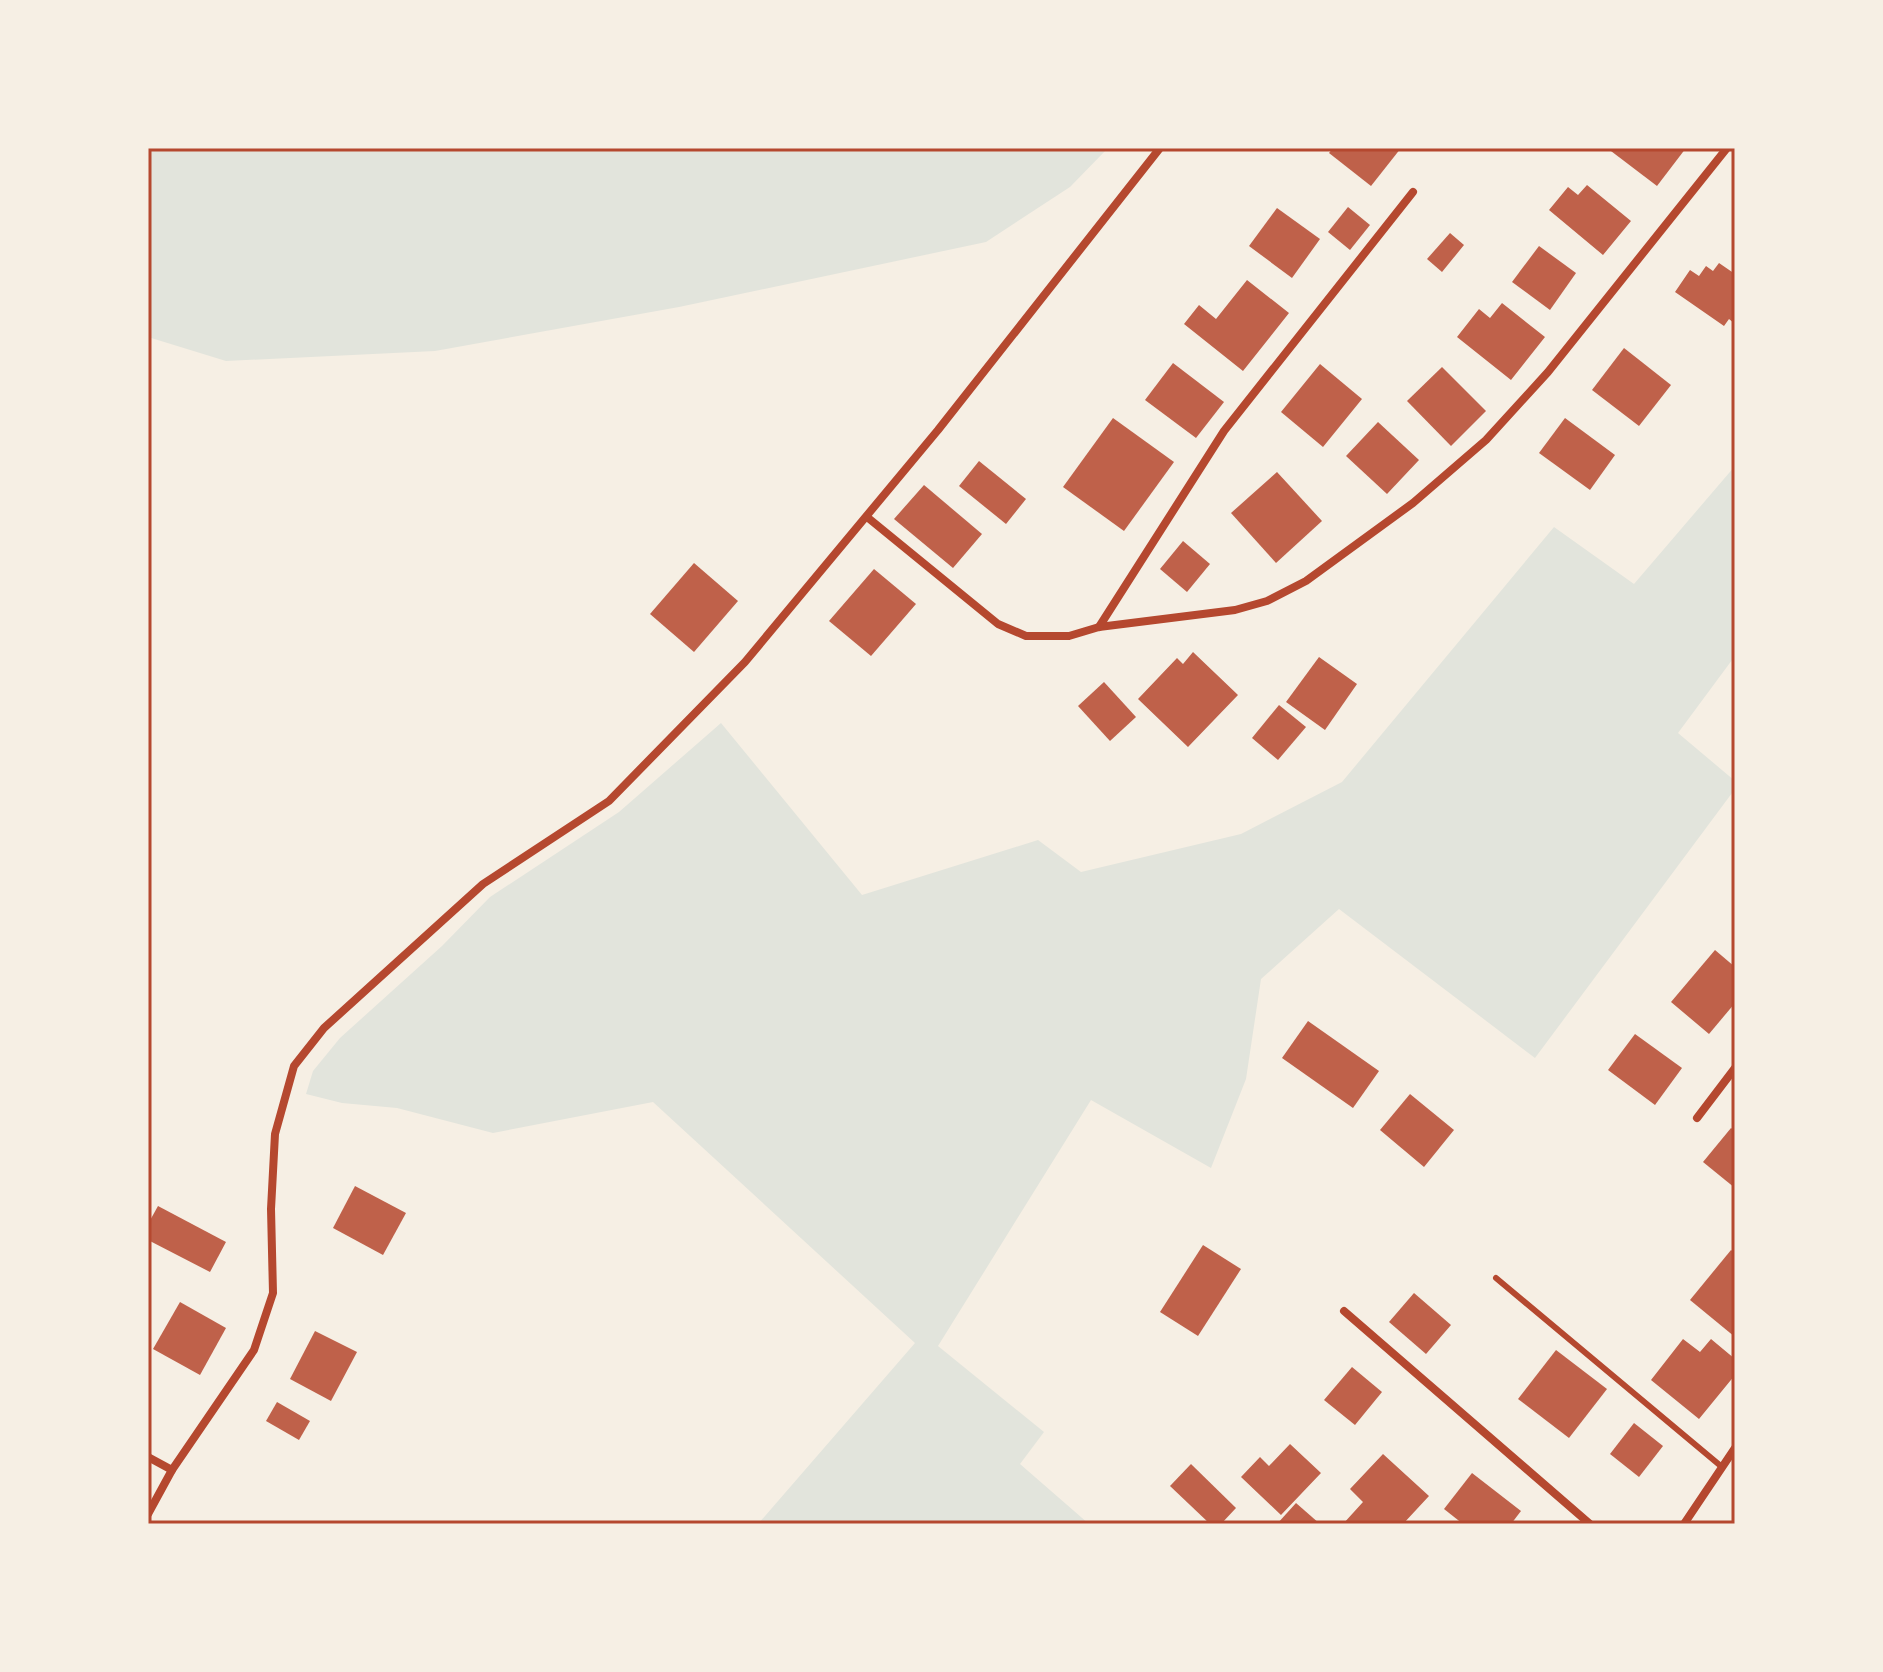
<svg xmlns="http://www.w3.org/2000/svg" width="1883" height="1672" viewBox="0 0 1883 1672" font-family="'Source Sans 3',sans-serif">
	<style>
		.green { fill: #e2e4dc }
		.building { fill: #bf614a }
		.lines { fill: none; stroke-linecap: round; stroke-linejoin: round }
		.service { stroke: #b5482f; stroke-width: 6 }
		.minor { stroke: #b5482f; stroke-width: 8 }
		.neatline { fill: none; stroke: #b5482f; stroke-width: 3 }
	</style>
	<rect width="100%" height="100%" fill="#f6efe4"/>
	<g class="green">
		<path d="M 148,148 L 1108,148 L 1070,187 L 986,242 L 679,307 L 435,351 L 226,361 L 148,337 Z"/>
		<path d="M 1735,466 L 1735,656 L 1678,733 L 1735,781 L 1735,789 L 1535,1058 L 1339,909 L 1261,979 L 1246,1079 L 1211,1168 L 1091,1100 L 938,1346 L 1044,1432 L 1020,1464 L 1089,1524 L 758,1524 L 915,1343 L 653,1102 L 493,1133 L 397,1108 L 342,1103 L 306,1094 L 313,1071 L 340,1038 L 442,946 L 490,897 L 619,812 L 721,723 L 862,895 L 1038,840 L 1081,872 L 1241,834 L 1342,782 L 1554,527 L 1634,584 Z"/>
	</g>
	<g class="building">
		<path d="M 1333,148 L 1401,148 L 1371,186 L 1329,153 Z"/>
		<path d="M 1607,148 L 1686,148 L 1657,186 Z"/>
		<path d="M 1587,185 L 1631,221 L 1603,255 L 1549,210 L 1568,187 L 1578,195 Z"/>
		<path d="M 1348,207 L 1370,225 L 1350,250 L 1328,232 Z"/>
		<path d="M 1277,208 L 1320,239 L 1292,278 L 1249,246 Z"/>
		<path d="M 1450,233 L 1464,245 L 1442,272 L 1427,259 Z"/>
		<path d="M 1539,246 L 1576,273 L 1550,310 L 1512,282 Z"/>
		<path d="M 1719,263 L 1735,274 L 1735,324 L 1729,319 L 1724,326 L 1675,292 L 1690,270 L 1699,276 L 1706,266 L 1713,271 Z"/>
		<path d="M 1247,280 L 1289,313 L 1243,371 L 1184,324 L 1199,305 L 1216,319 Z"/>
		<path d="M 1502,303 L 1545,337 L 1511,380 L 1457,337 L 1479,309 L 1490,318 Z"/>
		<path d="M 1624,348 L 1671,385 L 1639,426 L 1592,390 Z"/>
		<path d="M 1173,363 L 1224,402 L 1196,438 L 1145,400 Z"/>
		<path d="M 1320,364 L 1362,399 L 1323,447 L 1281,412 Z"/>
		<path d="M 1442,367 L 1486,411 L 1451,446 L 1407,401 Z"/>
		<path d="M 1113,418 L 1174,462 L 1124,531 L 1063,487 Z"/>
		<path d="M 1565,418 L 1615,455 L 1590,490 L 1539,453 Z"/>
		<path d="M 1378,422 L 1419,460 L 1387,494 L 1346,456 Z"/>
		<path d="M 979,461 L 1026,499 L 1006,524 L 959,486 Z"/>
		<path d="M 1277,472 L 1322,521 L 1276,563 L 1231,513 Z"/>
		<path d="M 924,485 L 982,534 L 953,568 L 894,519 Z"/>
		<path d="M 1183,541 L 1210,564 L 1187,592 L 1160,569 Z"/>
		<path d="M 694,563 L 738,601 L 694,652 L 650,614 Z"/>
		<path d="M 874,569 L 916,604 L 871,656 L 829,621 Z"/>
		<path d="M 1193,652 L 1238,695 L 1188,747 L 1138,699 L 1177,658 L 1183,664 Z"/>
		<path d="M 1319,657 L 1357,684 L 1325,730 L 1286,702 Z"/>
		<path d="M 1104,682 L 1136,717 L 1110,741 L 1078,706 Z"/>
		<path d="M 1279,705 L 1306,727 L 1278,760 L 1252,738 Z"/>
		<path d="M 1715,950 L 1735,967 L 1735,1003 L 1709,1034 L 1671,1002 Z"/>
		<path d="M 1308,1021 L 1379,1071 L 1353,1108 L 1282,1058 Z"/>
		<path d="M 1635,1034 L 1682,1068 L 1655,1105 L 1608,1070 Z"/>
		<path d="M 1410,1094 L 1454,1130 L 1424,1167 L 1380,1130 Z"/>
		<path d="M 1731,1128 L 1735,1131 L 1735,1188 L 1703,1162 Z"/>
		<path d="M 355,1186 L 406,1213 L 383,1255 L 333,1228 Z"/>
		<path d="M 158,1206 L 226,1242 L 210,1272 L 148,1240 L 148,1224 Z"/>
		<path d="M 1203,1245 L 1241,1269 L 1198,1336 L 1160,1312 Z"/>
		<path d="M 1731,1250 L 1735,1253 L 1735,1337 L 1690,1300 Z"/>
		<path d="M 1414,1293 L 1451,1325 L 1426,1354 L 1389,1322 Z"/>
		<path d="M 180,1302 L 226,1328 L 200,1375 L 153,1349 Z"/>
		<path d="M 315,1331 L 357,1352 L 331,1401 L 290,1379 Z"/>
		<path d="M 1683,1339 L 1700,1352 L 1711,1339 L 1735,1359 L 1735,1375 L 1699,1419 L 1651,1380 Z"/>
		<path d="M 1556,1350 L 1607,1389 L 1569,1438 L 1518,1399 Z"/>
		<path d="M 1352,1367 L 1382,1392 L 1355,1425 L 1324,1400 Z"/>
		<path d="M 277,1402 L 310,1421 L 299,1440 L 266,1421 Z"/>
		<path d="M 1634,1423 L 1663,1446 L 1639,1477 L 1610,1454 Z"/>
		<path d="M 1290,1444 L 1321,1473 L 1281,1515 L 1241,1477 L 1260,1457 L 1269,1466 Z"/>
		<path d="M 1383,1454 L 1429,1496 L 1403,1524 L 1343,1524 L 1363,1502 L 1350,1489 Z"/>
		<path d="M 1191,1464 L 1236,1508 L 1221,1524 L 1210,1524 L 1170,1486 Z"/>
		<path d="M 1472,1473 L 1521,1511 L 1511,1524 L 1463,1524 L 1444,1509 Z"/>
		<path d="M 1296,1503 L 1320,1524 L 1277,1524 Z"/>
	</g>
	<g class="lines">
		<path class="service" d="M 1496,1278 L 1722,1467"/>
		<g class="minor">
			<path d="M 867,517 L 998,624 L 1026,636 L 1069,636 L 1099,627 L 1235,610 L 1267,601 L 1306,581 L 1413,503 L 1486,440 L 1548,372 L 1727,148"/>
			<path d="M 1099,627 L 1224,431 L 1413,192"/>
			<path d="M 1697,1118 L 1735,1068"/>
			<path d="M 1344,1311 L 1590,1524"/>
			<path d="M 148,1457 L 172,1470"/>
			<path d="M 148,1514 L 172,1470 L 254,1350 L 273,1293 L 271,1209 L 275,1134 L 294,1066 L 324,1028 L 483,884 L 609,801 L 745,662 L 938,430 L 1160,148"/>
			<path d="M 1684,1524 L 1735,1448"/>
		</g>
	</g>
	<rect width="1883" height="1672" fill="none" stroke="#f6efe4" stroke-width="300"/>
	<rect x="150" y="150" width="1583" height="1372" class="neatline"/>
</svg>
